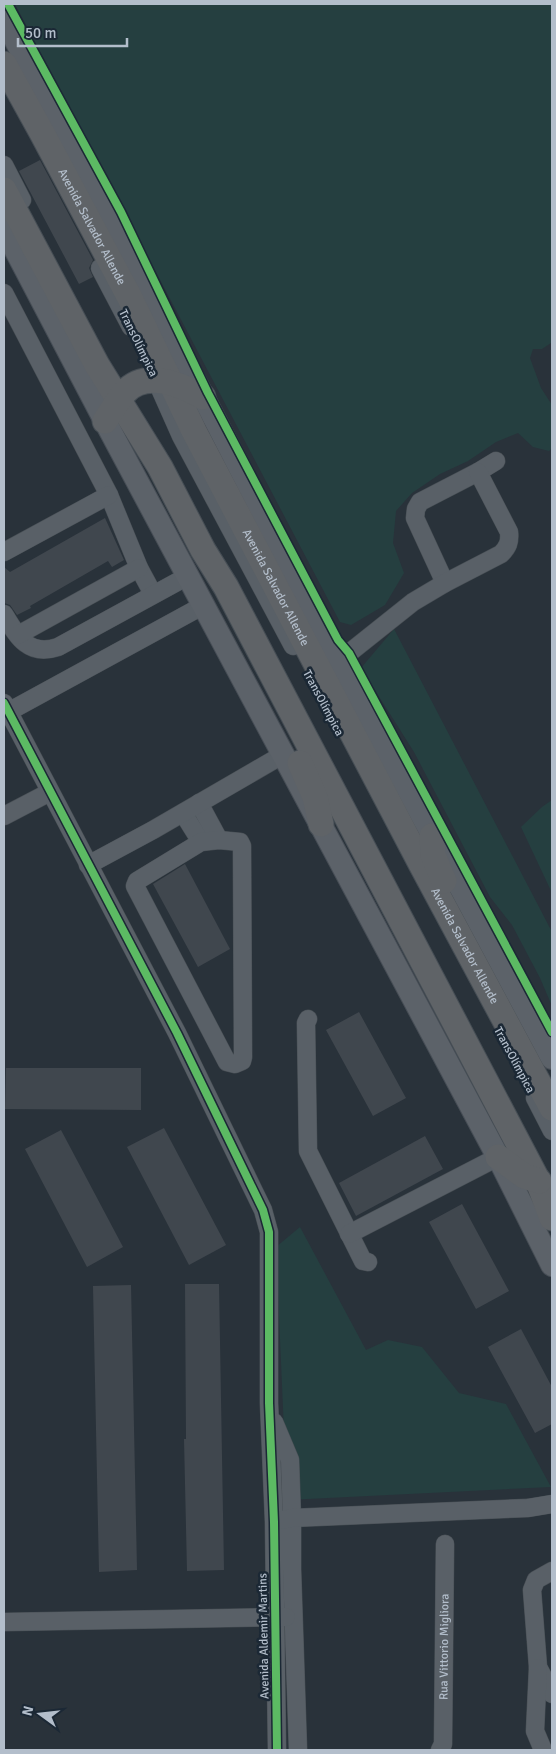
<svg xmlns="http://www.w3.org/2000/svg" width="556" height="1754" viewBox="0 0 556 1754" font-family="Signika,sans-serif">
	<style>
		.green { fill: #253f40 }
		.building { fill: #40474e }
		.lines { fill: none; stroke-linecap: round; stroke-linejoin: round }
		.minor-casing { stroke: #474e54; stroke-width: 19 }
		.major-casing { stroke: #474e56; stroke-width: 24 }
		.highway-casing { stroke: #464e55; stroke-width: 27 }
		.minor { stroke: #596067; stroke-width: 18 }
		.major { stroke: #5c6269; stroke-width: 22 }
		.highway { stroke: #5f6367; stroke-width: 25 }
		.cycleway-casing { stroke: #1b2835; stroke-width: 11 }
		.cycleway { stroke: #5cba63; stroke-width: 8 }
		.labels { text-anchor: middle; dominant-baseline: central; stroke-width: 5; stroke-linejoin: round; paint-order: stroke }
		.street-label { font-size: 12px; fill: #b3becb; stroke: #1b2835 }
	</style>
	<rect width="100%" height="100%" fill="#29323a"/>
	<g class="green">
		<path d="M 15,4 L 549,4 L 552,6 L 552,337 L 551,343 L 542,349 L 533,349 L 530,358 L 541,388 L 552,405 L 552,448 L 549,451 L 533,447 L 518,433 L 496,442 L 468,461 L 440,474 L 412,493 L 396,511 L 393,543 L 404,573 L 385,605 L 351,625 L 340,622 Z"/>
		<path d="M 394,629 L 552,932 L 552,1006 L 540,978 L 512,925 L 490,897 L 414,752 L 361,668 Z"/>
		<path d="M 552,800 L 552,893 L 521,827 L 542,807 Z"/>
		<path d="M 300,1227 L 366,1350 L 388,1340 L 422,1347 L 459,1393 L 506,1404 L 551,1487 L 287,1500 L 276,1247 Z"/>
	</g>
	<g class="building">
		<path d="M 40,160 L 93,260 L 89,268 L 93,277 L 79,284 L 19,171 Z"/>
		<path d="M 105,518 L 124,560 L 112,567 L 108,561 L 30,606 L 31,608 L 17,615 L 10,605 L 4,603 L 4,567 L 10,572 Z"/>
		<path d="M 185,864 L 230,949 L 198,967 L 153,884 Z"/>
		<path d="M 359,1012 L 406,1098 L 373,1116 L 326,1030 Z"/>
		<path d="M 6,1068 L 141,1068 L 141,1110 L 5,1109 Z"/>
		<path d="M 164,1128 L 226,1245 L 189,1265 L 127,1147 Z"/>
		<path d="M 61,1130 L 123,1247 L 87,1267 L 25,1149 Z"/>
		<path d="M 425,1136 L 443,1169 L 356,1216 L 339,1183 Z"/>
		<path d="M 462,1204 L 509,1291 L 476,1309 L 429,1222 Z"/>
		<path d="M 185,1284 L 219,1284 L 224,1570 L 187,1571 L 184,1439 L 186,1439 Z"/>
		<path d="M 131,1285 L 137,1570 L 99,1572 L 93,1286 Z"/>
		<path d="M 521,1329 L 552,1387 L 552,1424 L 535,1433 L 488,1347 Z"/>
	</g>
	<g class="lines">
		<defs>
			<g id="minor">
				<path d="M 4,165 L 22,200"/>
				<path d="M 100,268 L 131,327"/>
				<path d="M 4,293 L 109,495 L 139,568 L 153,594"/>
				<path d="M 153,373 L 181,436 L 293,646"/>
				<path d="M 4,552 L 109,495"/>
				<path d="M 445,583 L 415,518 L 416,509 L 420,502 L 478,472 L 496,461"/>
				<path d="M 4,614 C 17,636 28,657 58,647 L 188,576"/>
				<path d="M 18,635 L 139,568"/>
				<path d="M 339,661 L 413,602 L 445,583 L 501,554 C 508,547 510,542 509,532 L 478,472"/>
				<path d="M 4,703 L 177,1033 L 263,1210 L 269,1232 L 269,1403 L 274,1522 L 277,1750"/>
				<path d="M 8,712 L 204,605"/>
				<path d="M 199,803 L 219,840"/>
				<path d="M 183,813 L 201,842"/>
				<path d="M 4,816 L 50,792"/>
				<path d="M 219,840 L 240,842 L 242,846 L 243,1057 L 242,1061 L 235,1064 L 227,1062 L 135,886 L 137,881 L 201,842 Z"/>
				<path d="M 88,865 L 153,830 L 284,754"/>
				<path d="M 308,1019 L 306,1023 L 308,1151 L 363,1261 L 368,1262"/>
				<path d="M 535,1098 L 552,1131"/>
				<path d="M 349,1234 L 498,1157"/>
				<path d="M 274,1422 L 290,1460 L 292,1518 L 292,1569 L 298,1750"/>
				<path d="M 281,1520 L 292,1518 L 528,1508 L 552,1504"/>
				<path d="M 552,1571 L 536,1580 L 532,1590 L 538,1667 L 552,1694"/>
				<path d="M 4,1622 L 286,1617"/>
				<path d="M 538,1668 L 535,1731 L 543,1750"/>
				<path id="s1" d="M 440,1750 L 443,1744 L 445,1544"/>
			</g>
			<g id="major">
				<path d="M 4,18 L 116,234 L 174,340 L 339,661 L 552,1058"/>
				<path d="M 4,228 L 105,421 L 498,1157 L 552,1265"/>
			</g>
			<g id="highway">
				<path id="s2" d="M 4,64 L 42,133 L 130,298 L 194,431 L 421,864 L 552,1108"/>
				<path d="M 4,190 L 97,365 L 160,467 L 203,550 L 226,587 L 538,1181 L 552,1218"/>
				<path d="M 105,421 C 111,412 117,401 125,392 C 146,369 180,384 203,397"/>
				<path d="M 300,763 L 315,797 L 321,824"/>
				<path d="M 432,836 L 433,855 L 444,881"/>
				<path d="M 498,1157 L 524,1176 L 539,1181"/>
			</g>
		</defs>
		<use href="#minor" class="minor-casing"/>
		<use href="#major" class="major-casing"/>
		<use href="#highway" class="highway-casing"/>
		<use href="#minor" class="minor"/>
		<use href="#major" class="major"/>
		<use href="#highway" class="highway"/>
		<defs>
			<g id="cycleway">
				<path d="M 8,4 L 121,212 L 208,393 L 338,640 L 349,653 L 552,1032"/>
				<path d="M 4,703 L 177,1033 L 263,1210 L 269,1232 L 269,1403 L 274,1522 L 277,1750"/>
			</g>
		</defs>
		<use href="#cycleway" class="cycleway-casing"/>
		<use href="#cycleway" class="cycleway"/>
	</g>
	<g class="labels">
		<g class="street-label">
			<text stroke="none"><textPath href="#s2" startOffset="185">Avenida Salvador Allende</textPath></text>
			<text transform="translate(138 343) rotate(64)">TransOlímpica</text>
			<text stroke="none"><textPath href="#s2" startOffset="590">Avenida Salvador Allende</textPath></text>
			<text transform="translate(323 703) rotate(62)">TransOlímpica</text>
			<text stroke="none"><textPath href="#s2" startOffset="995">Avenida Salvador Allende</textPath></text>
			<text transform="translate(514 1060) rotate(62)">TransOlímpica</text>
			<text transform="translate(264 1636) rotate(-91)">Avenida Aldemir Martins</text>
			<text stroke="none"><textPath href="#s1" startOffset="104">Rua Vittorio Migliora</textPath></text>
		</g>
	</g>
	<rect width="556" height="1754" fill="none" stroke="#b3becb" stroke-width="10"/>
	<g transform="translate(40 1714) rotate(285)" stroke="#1b2835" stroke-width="4" paint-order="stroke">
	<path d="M0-4L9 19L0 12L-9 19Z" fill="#b3becb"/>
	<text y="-8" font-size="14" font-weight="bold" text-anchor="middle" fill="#b3becb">N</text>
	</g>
	<path d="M18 38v8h109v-8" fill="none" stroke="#b3becb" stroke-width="2.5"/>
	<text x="25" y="38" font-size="15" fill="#b3becb" stroke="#1b2835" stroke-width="4" paint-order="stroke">50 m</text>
</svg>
